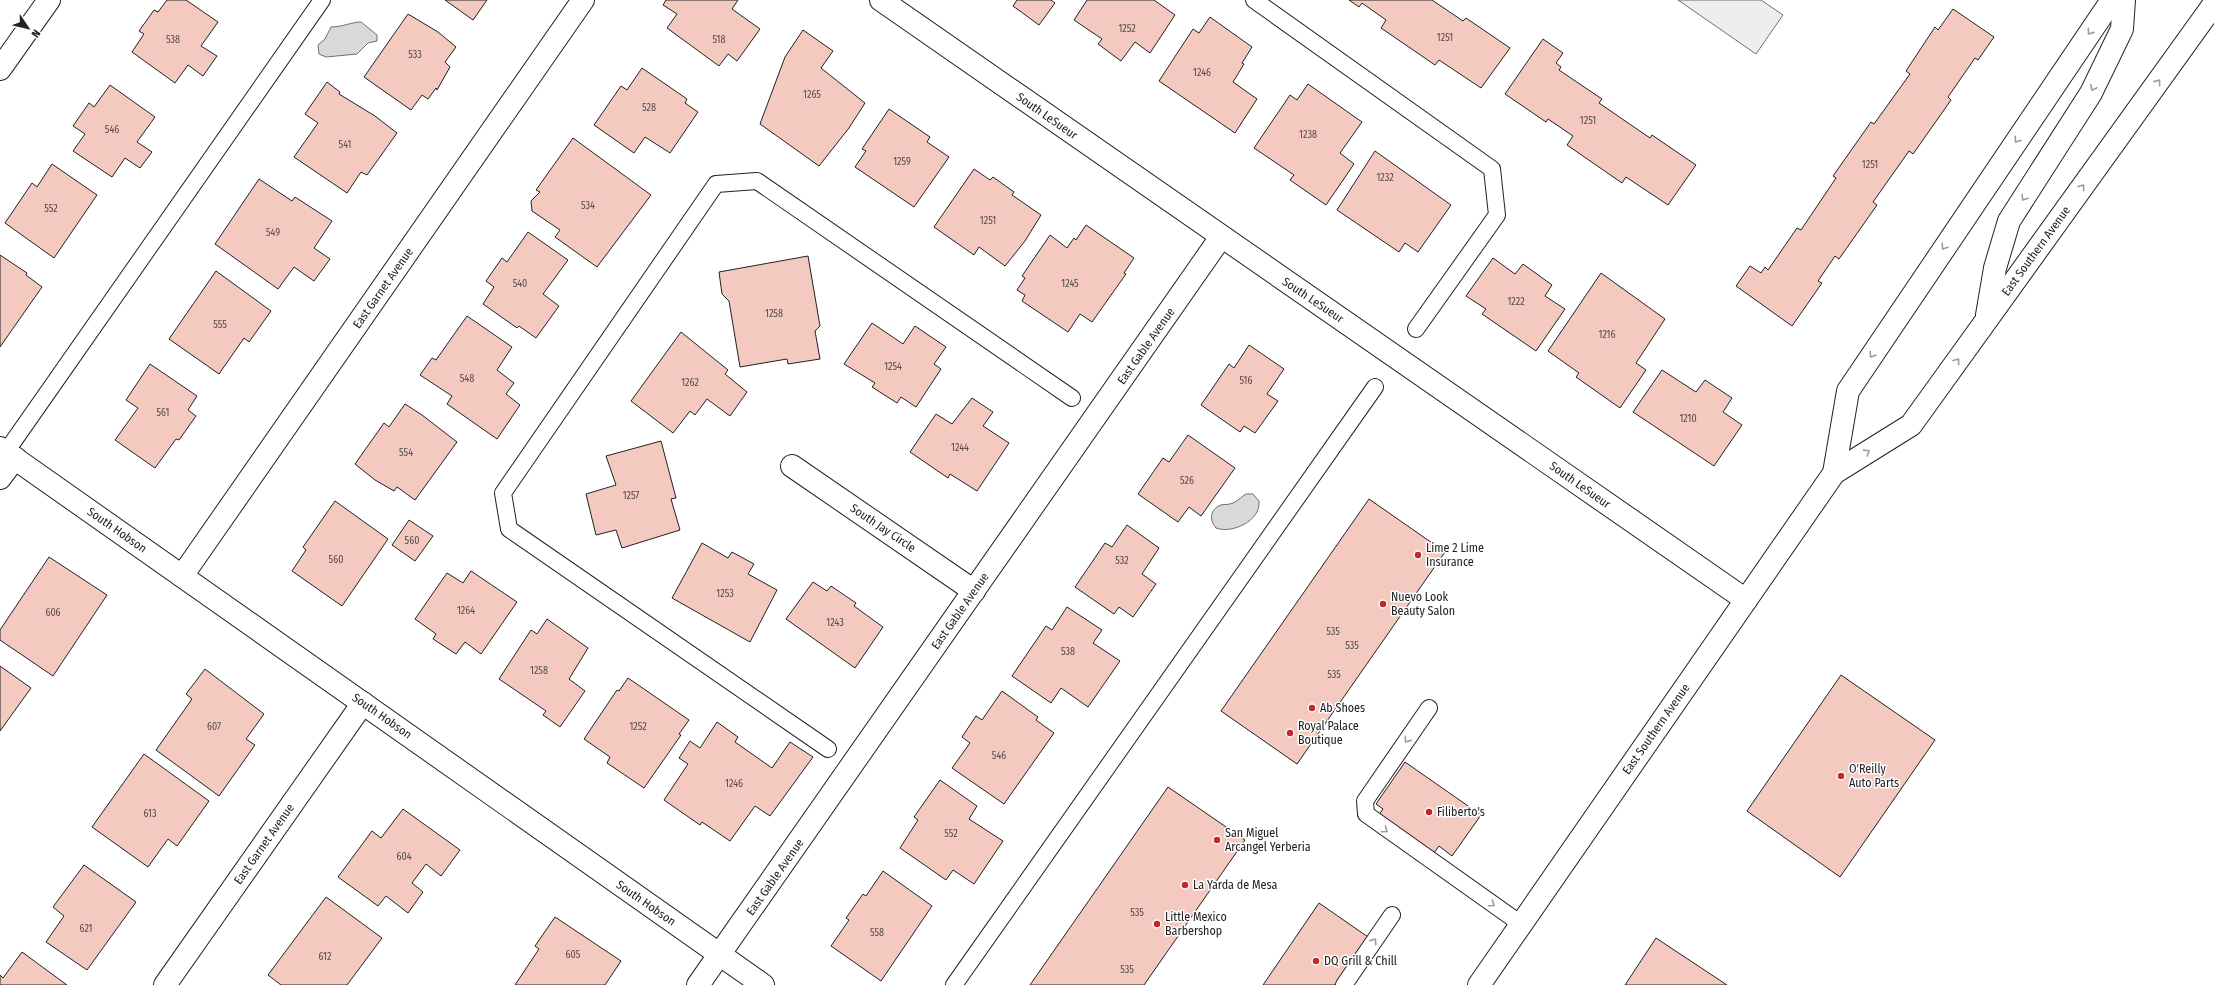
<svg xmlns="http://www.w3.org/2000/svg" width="2214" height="985" viewBox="0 0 2214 985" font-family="'Fira Sans Condensed',sans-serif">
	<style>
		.green { fill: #eee; stroke: #6f6f6f }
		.water { fill: #d9d9d9; stroke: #6f6f6f }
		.building { fill: #f3c9c0; stroke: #222 }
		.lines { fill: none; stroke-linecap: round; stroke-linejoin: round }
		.lane-casing { stroke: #222; stroke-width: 18 }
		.street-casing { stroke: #222; stroke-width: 24 }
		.secondary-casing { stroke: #222; stroke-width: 24 }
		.lane { stroke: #fff; stroke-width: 16 }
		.street { stroke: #fff; stroke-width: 22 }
		.secondary { stroke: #fff; stroke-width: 22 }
		.oneway { stroke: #9c9c9c }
		.poi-dot { fill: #c62828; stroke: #fff; stroke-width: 1.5 }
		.labels { text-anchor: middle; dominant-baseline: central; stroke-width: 3; stroke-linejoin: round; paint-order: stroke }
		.number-label { font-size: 10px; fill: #564c4a }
		.street-label { font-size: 12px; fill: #222; stroke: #fff }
		.poi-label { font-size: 12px; fill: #222; stroke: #fff; text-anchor: start }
	</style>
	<rect width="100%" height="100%" fill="#fff"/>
	<path class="green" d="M 1678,0 L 1761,0 L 1783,15 L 1756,54 Z"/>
	<g class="water">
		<path d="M 361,22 L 377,35 L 377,41 L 368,43 L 357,54 L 326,57 L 319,54 L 318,45 L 325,39 L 331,27 C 343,27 351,22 361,22 Z"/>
		<path d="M 1246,494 L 1253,494 L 1259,501 C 1261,521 1232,534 1216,528 C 1209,520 1210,509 1221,505 C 1225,504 1229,505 1233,503 C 1238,501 1242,496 1246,494 Z"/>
	</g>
	<g class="building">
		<path d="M 167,0 L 186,0 L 218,22 L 201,46 L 217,56 L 203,76 L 188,65 L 175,83 L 132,52 L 144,34 L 139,31 L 154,10 L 158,12 Z"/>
		<path d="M 445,0 L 487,0 L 473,20 Z"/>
		<path d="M 666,0 L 738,0 L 732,9 L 760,29 L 737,61 L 728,54 L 719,66 L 667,28 L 677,14 L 663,5 Z"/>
		<path d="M 1017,0 L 1051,0 L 1055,3 L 1039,25 L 1013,6 Z"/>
		<path d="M 1087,0 L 1154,0 L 1175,15 L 1150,53 L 1135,42 L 1121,61 L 1098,44 L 1102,39 L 1074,20 Z"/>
		<path d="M 1349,0 L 1432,0 L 1463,21 L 1466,18 L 1510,48 L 1481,88 L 1439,60 L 1435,65 L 1381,28 L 1386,20 L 1362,3 L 1359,7 Z"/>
		<path d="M 1953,9 L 1994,37 L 1978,60 L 1975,58 L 1948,97 L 1951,100 L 1913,154 L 1909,151 L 1873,202 L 1877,205 L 1839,259 L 1835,256 L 1818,281 L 1822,283 L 1792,326 L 1736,286 L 1750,266 L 1761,273 L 1765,267 L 1768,270 L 1797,228 L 1801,230 L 1836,178 L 1833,176 L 1871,122 L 1874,124 L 1910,74 L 1906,71 L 1935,27 L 1938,30 Z"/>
		<path d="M 408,14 L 438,32 L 456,47 L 445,62 L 450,67 L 437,90 L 436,88 L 428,99 L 422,95 L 411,110 L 364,77 Z"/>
		<path d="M 1210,17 L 1252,47 L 1242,63 L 1244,64 L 1233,82 L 1257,99 L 1235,133 L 1159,81 L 1193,29 L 1199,33 Z"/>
		<path d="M 803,30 L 833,51 L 821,68 L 865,103 L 849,128 L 819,166 L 760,124 L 785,57 Z"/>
		<path d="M 1543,39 L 1563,53 L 1556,63 L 1561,67 L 1559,70 L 1602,99 L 1599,103 L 1650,138 L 1652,135 L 1696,165 L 1668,205 L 1626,177 L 1622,183 L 1567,145 L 1573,136 L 1548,119 L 1546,122 L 1505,94 Z"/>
		<path d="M 642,68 L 687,99 L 685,103 L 698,112 L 670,153 L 645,137 L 634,153 L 594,125 L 621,86 L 627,90 Z"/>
		<path d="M 327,82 L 340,92 L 339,94 L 375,116 L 397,133 L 367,175 L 361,172 L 347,193 L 294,157 L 318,123 L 305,114 Z"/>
		<path d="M 1308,84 L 1362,122 L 1340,153 L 1354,164 L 1326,205 L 1290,180 L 1294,175 L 1254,148 L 1290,95 L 1297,100 Z"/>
		<path d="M 110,85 L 155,117 L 137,142 L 152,152 L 140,168 L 125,158 L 112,177 L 73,151 L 85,134 L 73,126 L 89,103 L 94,107 Z"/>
		<path d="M 889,109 L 930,137 L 927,142 L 949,157 L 914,207 L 855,167 L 866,151 L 862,149 Z"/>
		<path d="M 573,138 L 651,195 L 597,267 L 555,237 L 560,230 L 532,211 L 531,201 L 540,192 L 536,190 Z"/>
		<path d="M 1375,151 L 1451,205 L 1418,252 L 1405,243 L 1399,252 L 1337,210 Z"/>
		<path d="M 52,164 L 97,195 L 54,258 L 5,223 L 32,183 L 37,187 Z"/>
		<path d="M 974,169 L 990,180 L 993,177 L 1014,192 L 1012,195 L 1041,215 L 1025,241 L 1005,266 L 979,247 L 974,255 L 934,227 Z"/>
		<path d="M 259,179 L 292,201 L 295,197 L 332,221 L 314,248 L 330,259 L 314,281 L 294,267 L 278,289 L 215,244 Z"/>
		<path d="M 1086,225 L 1134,258 L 1124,273 L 1126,274 L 1092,322 L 1080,314 L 1068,332 L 1022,301 L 1025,295 L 1017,290 L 1025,278 L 1022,276 L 1050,235 L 1067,248 L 1074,238 L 1076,240 Z"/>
		<path d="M 528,232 L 568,260 L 543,294 L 559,306 L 536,338 L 519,326 L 517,328 L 483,304 L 494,287 L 486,281 L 502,258 L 507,262 Z"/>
		<path d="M 0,255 L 27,273 L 26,275 L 42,287 L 0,347 Z"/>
		<path d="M 808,256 L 820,326 L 815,331 L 820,359 L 788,364 L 787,359 L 740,367 L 729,301 L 722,294 L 719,272 Z"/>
		<path d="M 1493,258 L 1515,274 L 1523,264 L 1552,285 L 1545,296 L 1565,309 L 1536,351 L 1482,314 L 1486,309 L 1466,296 Z"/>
		<path d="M 216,271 L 271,311 L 249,342 L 244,338 L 219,374 L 169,339 Z"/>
		<path d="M 1601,273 L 1665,319 L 1636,363 L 1646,370 L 1620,408 L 1576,377 L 1579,373 L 1548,351 Z"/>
		<path d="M 467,316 L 512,347 L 497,370 L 514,383 L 506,394 L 520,405 L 497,439 L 447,404 L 452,396 L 420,375 L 432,358 L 436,360 Z"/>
		<path d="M 872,323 L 903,344 L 915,326 L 946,347 L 934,364 L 941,369 L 916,407 L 901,397 L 897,403 L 872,387 L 875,383 L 844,364 Z"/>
		<path d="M 681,332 L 728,370 L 725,374 L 747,392 L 730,416 L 707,399 L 695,415 L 690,411 L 673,433 L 631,401 Z"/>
		<path d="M 1249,345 L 1284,369 L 1267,394 L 1278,401 L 1255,433 L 1244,426 L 1240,432 L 1201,405 L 1229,364 L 1234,368 Z"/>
		<path d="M 150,364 L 197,396 L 188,410 L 196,416 L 179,440 L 176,439 L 155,468 L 115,440 L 138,408 L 126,400 Z"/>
		<path d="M 1662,370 L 1696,392 L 1705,380 L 1732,398 L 1723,412 L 1742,425 L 1714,466 L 1633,412 Z"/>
		<path d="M 972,398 L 993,412 L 983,426 L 1009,443 L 977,491 L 950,474 L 948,478 L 910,452 L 936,414 L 952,424 Z"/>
		<path d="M 405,404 L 422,415 L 457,442 L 415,500 L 397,487 L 394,491 L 375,480 L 355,464 L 384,423 L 389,427 Z"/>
		<path d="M 1188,435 L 1235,468 L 1201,516 L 1189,507 L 1178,522 L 1138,494 L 1163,458 L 1169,462 Z"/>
		<path d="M 661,441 L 676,498 L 671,499 L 680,530 L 622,548 L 616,530 L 596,535 L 586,494 L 616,485 L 606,456 Z"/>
		<path d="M 1369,499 L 1445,552 L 1297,764 L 1221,711 Z"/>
		<path d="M 335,501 L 388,539 L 342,606 L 292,571 L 306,550 L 303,547 Z"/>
		<path d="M 409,520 L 433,536 L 415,561 L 392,545 Z"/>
		<path d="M 1127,525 L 1159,548 L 1142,574 L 1156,584 L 1133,617 L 1119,607 L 1114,614 L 1075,587 L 1105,543 L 1112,547 Z"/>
		<path d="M 702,543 L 728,558 L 732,552 L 754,564 L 748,574 L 777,590 L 750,642 L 672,598 Z"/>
		<path d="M 49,557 L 107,595 L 53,676 L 0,640 L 0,630 Z"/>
		<path d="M 471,571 L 517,602 L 481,654 L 465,642 L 456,654 L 433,639 L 436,634 L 415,619 L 447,573 L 463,583 Z"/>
		<path d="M 813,582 L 827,591 L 831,586 L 856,603 L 854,606 L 883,627 L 855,668 L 786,619 Z"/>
		<path d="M 1067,607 L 1102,630 L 1093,643 L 1120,661 L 1088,707 L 1061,688 L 1051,703 L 1012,676 L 1046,626 L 1052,630 Z"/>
		<path d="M 547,619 L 588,648 L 569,679 L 585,691 L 560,727 L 543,715 L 546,711 L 499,679 L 531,630 L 537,634 Z"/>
		<path d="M 0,666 L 31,688 L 0,731 Z"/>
		<path d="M 205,669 L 264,714 L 246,739 L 255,745 L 219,796 L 156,750 L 192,699 L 186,694 Z"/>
		<path d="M 1841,675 L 1935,740 L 1840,877 L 1747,811 Z"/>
		<path d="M 628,678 L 689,720 L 679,734 L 681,735 L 644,788 L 607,763 L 610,757 L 584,739 L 617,690 L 619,691 Z"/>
		<path d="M 1002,691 L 1038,717 L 1036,720 L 1054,733 L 1004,804 L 952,768 L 970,743 L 962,737 L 976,716 L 982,720 Z"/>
		<path d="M 717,722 L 738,737 L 735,742 L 772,768 L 790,742 L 813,757 L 770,816 L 755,806 L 730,841 L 702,822 L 700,825 L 664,800 L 688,764 L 679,758 L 690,741 L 700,748 Z"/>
		<path d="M 144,754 L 209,801 L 177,846 L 168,839 L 148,867 L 92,827 Z"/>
		<path d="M 1405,762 L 1481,815 L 1452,856 L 1439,846 L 1434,853 L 1378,816 L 1383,809 L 1376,804 Z"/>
		<path d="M 940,780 L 977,806 L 969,819 L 1003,841 L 974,884 L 953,870 L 946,880 L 900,848 L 918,820 L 914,817 Z"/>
		<path d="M 1168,787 L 1245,840 L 1144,985 L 1030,985 Z"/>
		<path d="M 403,809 L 460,850 L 441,876 L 426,864 L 412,883 L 423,892 L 408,913 L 386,896 L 378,906 L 338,877 L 372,831 L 381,838 Z"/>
		<path d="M 84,865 L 136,902 L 87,970 L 46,942 L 64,916 L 53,907 Z"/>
		<path d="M 883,871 L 932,906 L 881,981 L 831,946 L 849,920 L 846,918 L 863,894 L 866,896 Z"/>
		<path d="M 326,897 L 382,938 L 347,985 L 281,985 L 268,975 Z"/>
		<path d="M 1319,903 L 1368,937 L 1335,985 L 1263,985 Z"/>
		<path d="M 555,917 L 621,961 L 605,985 L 515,985 L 539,949 L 535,946 Z"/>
		<path d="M 1656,938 L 1727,985 L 1625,985 Z"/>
		<path d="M 22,952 L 67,985 L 0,985 L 0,975 L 3,978 Z"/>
	</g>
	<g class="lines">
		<defs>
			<g id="lane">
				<path d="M 1254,0 L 1492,169 L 1497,215 L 1416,329"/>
				<path d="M 6,452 L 322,0"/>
				<path d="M 1429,708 L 1365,801 L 1366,814 L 1521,924"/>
				<path d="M 828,749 L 509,529 L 503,493 L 716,184 L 757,181 L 1072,398"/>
				<path d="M 954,985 L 1375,387"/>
				<path d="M 1344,985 L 1392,915"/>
			</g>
			<g id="street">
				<path d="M 881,0 L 1746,600"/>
				<path d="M 0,69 L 49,0"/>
				<path d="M 792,466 L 974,591"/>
				<path d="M 0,478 L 15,458"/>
				<path d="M 182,576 L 583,0"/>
				<path d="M 165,985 L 363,703"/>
				<path d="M 698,985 L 1221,237"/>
			</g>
			<g id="secondary">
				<path d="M 1987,315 L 1995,268 L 2009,221 L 2091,93 L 2122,29 L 2124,0"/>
				<path d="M 0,448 L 763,985"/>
				<path d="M 1834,473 L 1848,391 L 2112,0"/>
				<path d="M 1479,985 L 1834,473 L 1911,425 L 2214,4"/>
			</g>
		</defs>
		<use href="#lane" class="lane-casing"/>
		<use href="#street" class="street-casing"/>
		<use href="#secondary" class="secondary-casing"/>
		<use href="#lane" class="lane"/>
		<use href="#street" class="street"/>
		<use href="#secondary" class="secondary"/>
	</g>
	<defs><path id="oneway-chevron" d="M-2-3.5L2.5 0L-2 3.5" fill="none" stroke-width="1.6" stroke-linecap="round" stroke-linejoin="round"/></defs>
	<g class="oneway">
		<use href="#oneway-chevron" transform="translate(2090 32) rotate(125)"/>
		<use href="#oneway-chevron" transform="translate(2158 82) rotate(-55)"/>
		<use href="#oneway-chevron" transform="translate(2093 88) rotate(116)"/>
		<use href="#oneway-chevron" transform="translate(2017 140) rotate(124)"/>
		<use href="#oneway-chevron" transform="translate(2082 187) rotate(-54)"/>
		<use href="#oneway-chevron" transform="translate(2024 198) rotate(122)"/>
		<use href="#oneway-chevron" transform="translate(1944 247) rotate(124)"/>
		<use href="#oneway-chevron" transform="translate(1872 355) rotate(124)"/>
		<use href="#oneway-chevron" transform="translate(1957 361) rotate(-54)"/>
		<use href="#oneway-chevron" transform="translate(1867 452) rotate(-32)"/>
		<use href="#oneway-chevron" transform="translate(1407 740) rotate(125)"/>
		<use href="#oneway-chevron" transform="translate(1385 830) rotate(35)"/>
		<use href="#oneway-chevron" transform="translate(1492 904) rotate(35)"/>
		<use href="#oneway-chevron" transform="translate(1374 941) rotate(-55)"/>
	</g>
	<g class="poi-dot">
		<circle cx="1418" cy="555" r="4"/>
		<circle cx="1383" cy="604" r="4"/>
		<circle cx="1312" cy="708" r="4"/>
		<circle cx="1290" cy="733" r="4"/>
		<circle cx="1841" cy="776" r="4"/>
		<circle cx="1429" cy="812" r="4"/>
		<circle cx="1217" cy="840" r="4"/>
		<circle cx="1185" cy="885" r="4"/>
		<circle cx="1157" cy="924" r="4"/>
		<circle cx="1316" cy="961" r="4"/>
	</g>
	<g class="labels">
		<g class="number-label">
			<text x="1127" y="29">1252</text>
			<text x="1445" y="38">1251</text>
			<text x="173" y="40">538</text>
			<text x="719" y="40">518</text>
			<text x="415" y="55">533</text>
			<text x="1202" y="73">1246</text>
			<text x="812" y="95">1265</text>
			<text x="649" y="108">528</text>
			<text x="1588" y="121">1251</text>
			<text x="112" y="130">546</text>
			<text x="1308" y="135">1238</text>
			<text x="345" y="145">541</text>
			<text x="902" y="162">1259</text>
			<text x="1870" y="165">1251</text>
			<text x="1385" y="178">1232</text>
			<text x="588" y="206">534</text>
			<text x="51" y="209">552</text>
			<text x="988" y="221">1251</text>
			<text x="273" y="233">549</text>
			<text x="520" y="284">540</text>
			<text x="1070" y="284">1245</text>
			<text x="1516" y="302">1222</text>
			<text x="774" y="314">1258</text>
			<text x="220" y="325">555</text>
			<text x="1607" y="335">1216</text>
			<text x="893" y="367">1254</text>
			<text x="467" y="379">548</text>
			<text x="1246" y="381">516</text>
			<text x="690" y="383">1262</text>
			<text x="163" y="413">561</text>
			<text x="1688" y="419">1210</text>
			<text x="960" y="448">1244</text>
			<text x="406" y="453">554</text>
			<text x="1187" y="481">526</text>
			<text x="631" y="496">1257</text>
			<text x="412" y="541">560</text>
			<text x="336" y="560">560</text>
			<text x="1122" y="561">532</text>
			<text x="725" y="594">1253</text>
			<text x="466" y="611">1264</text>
			<text x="53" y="613">606</text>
			<text x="835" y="623">1243</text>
			<text x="1333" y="632">535</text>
			<text x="1352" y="646">535</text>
			<text x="1068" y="652">538</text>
			<text x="539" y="671">1258</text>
			<text x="1334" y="675">535</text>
			<text x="214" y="727">607</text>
			<text x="638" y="727">1252</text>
			<text x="999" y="756">546</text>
			<text x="734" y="784">1246</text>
			<text x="150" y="814">613</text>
			<text x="951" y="834">552</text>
			<text x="404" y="857">604</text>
			<text x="1137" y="913">535</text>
			<text x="86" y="929">621</text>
			<text x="877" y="933">558</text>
			<text x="573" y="955">605</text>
			<text x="325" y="957">612</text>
			<text x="1127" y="970">535</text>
		</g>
		<g class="street-label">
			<text transform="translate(1047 116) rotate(35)">South LeSueur</text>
			<text transform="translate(2036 251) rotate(-54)">East Southern Avenue</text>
			<text transform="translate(383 288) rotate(-55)">East Garnet Avenue</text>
			<text transform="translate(1313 300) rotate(34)">South LeSueur</text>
			<text transform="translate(1146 346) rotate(-55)">East Gable Avenue</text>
			<text transform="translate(1580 485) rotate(35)">South LeSueur</text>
			<text transform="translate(883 528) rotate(34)">South Jay Circle</text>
			<text transform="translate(117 530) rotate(35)">South Hobson</text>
			<text transform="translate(960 611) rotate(-55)">East Gable Avenue</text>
			<text transform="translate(382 716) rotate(35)">South Hobson</text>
			<text transform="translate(1656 729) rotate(-55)">East Southern Avenue</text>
			<text transform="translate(264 844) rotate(-55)">East Garnet Avenue</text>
			<text transform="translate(775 877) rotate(-55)">East Gable Avenue</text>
			<text transform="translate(646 903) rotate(35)">South Hobson</text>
		</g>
		<g class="poi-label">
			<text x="1426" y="548">Lime 2 Lime<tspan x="1426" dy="14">Insurance</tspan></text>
			<text x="1391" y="597">Nuevo Look<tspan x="1391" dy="14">Beauty Salon</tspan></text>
			<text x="1320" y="708">Ab Shoes</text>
			<text x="1298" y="726">Royal Palace<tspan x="1298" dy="14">Boutique</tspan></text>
			<text x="1849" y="769">O'Reilly<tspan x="1849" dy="14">Auto Parts</tspan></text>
			<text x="1437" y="812">Filiberto's</text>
			<text x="1225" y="833">San Miguel<tspan x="1225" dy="14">Arcangel Yerberia</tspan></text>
			<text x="1193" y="885">La Yarda de Mesa</text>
			<text x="1165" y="917">Little Mexico<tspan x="1165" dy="14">Barbershop</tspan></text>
			<text x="1324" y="961">DQ Grill &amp; Chill</text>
		</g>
	</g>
	<g transform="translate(28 28) rotate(125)" stroke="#ffffff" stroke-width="3" paint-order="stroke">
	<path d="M0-3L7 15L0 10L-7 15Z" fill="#222222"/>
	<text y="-6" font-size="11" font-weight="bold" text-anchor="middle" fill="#222222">N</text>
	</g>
</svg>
